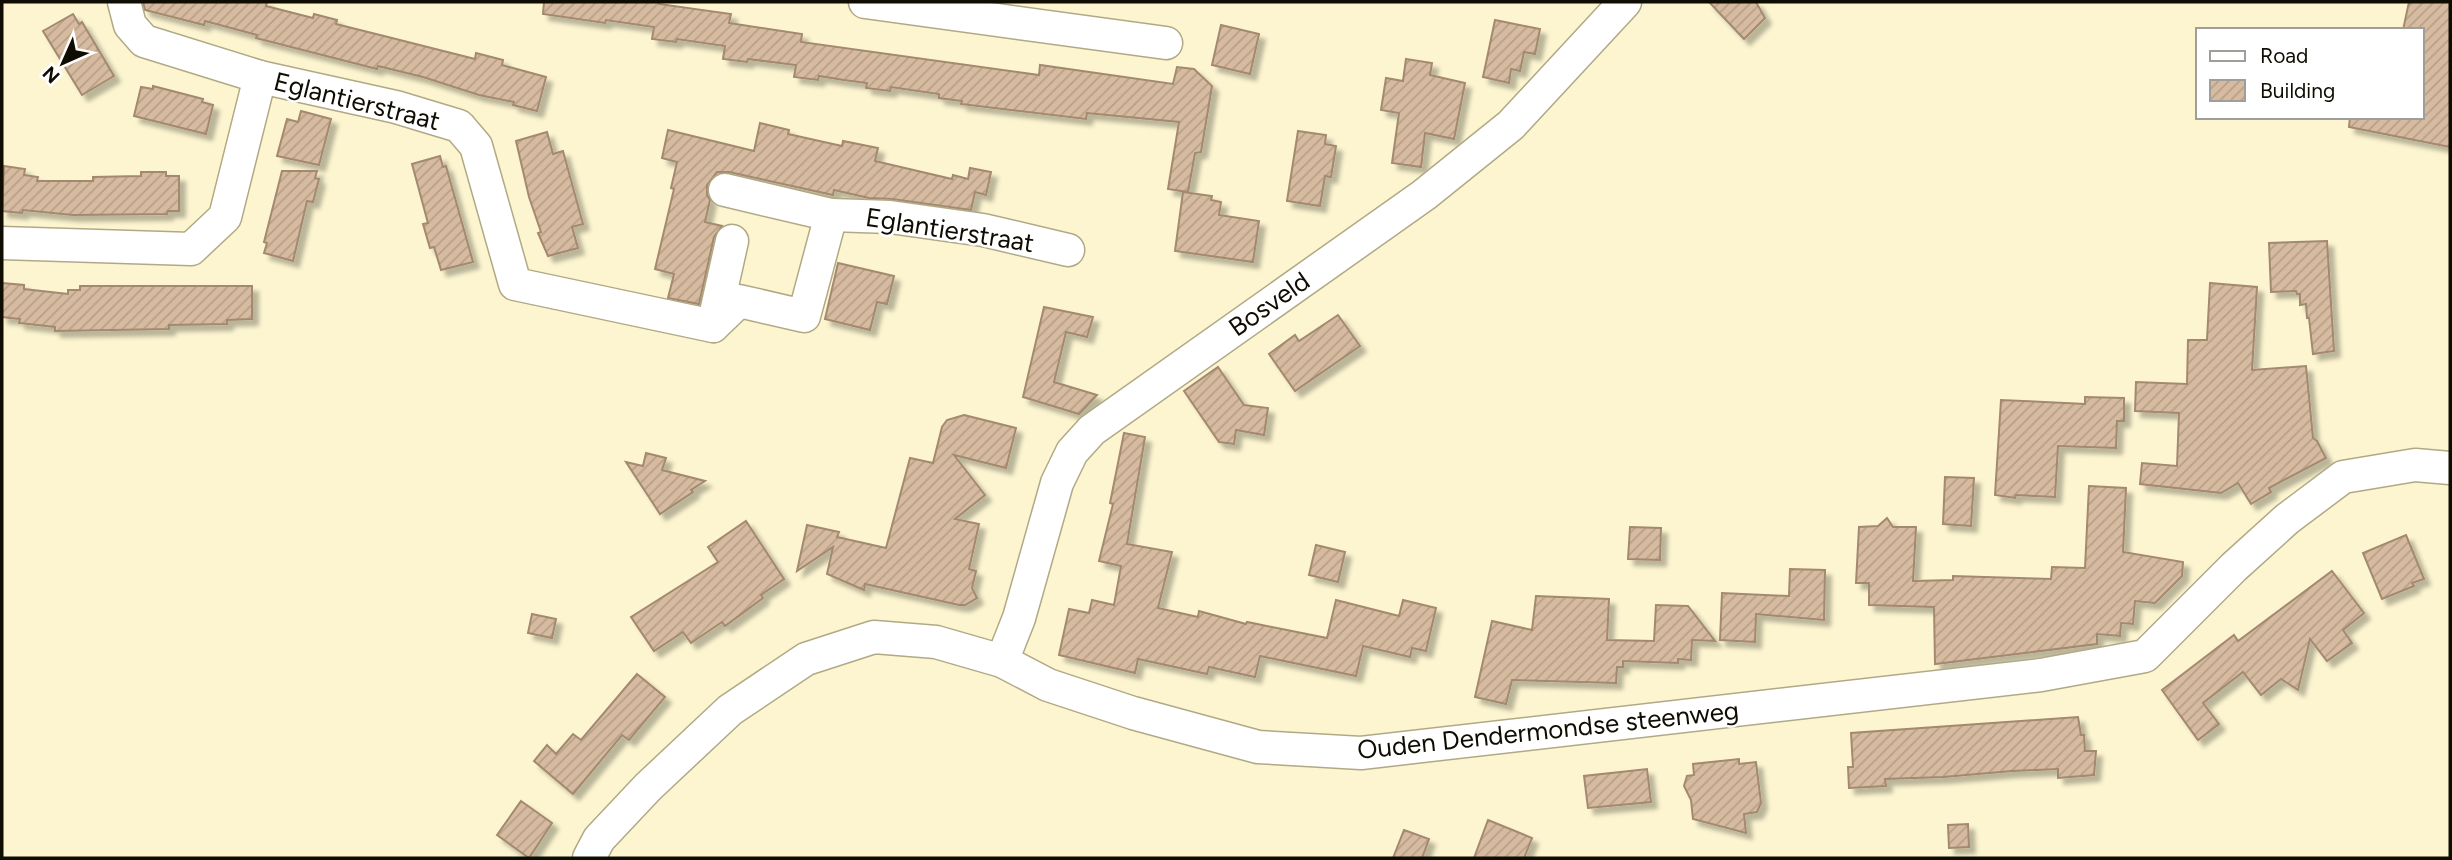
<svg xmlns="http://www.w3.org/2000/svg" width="2452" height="860" viewBox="0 0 2452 860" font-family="Figtree,sans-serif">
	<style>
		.building { fill: url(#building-hatch); stroke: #a3896f; stroke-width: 2; filter: url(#shadow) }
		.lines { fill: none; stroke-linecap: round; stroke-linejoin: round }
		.street-casing { stroke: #b1a986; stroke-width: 35 }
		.street { stroke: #fff; stroke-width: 32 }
		.labels { text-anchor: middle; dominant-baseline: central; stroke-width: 5; stroke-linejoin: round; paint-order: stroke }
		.street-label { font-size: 26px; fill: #0f0c02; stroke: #fff }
	</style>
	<defs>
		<pattern id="building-hatch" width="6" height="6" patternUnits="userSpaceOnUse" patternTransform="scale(1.75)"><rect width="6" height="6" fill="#d7bba0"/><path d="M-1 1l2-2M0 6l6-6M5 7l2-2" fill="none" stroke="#b7a088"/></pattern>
		<filter id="shadow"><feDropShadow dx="6" dy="6" stdDeviation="2" flood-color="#0004"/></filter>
	</defs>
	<rect width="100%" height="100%" fill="#fdf5d0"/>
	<g class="building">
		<path d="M 143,2 L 267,2 L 266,6 L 313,18 L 314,14 L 337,20 L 336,24 L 384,36 L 475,59 L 476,53 L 503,60 L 502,65 L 546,77 L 537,111 L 513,105 L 514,102 L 479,95 L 423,77 L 378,66 L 377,69 L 256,38 L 257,35 L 246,32 L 205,21 L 204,25 L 145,10 Z"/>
		<path d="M 544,2 L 659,2 L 659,4 L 731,14 L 729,23 L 802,34 L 801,42 L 1039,75 L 1040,65 L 1173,84 L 1177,67 L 1194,69 L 1212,86 L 1201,152 L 1195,153 L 1188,192 L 1168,189 L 1179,122 L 1087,113 L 1086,119 L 961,104 L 962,101 L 939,98 L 939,94 L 891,87 L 890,91 L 866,88 L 867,83 L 844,80 L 819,76 L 818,80 L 794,77 L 796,65 L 748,59 L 747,62 L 723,59 L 725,46 L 677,39 L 676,42 L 652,39 L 654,27 L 606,20 L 605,23 L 543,14 Z"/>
		<path d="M 1709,2 L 1756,2 L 1765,18 L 1744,39 Z"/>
		<path d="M 2409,2 L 2450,2 L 2450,147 L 2349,127 L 2350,117 L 2422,117 L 2422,30 L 2403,30 Z"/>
		<path d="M 73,14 L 79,24 L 82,22 L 114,76 L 82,95 L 43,31 Z"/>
		<path d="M 1495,20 L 1540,29 L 1535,54 L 1524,52 L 1520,71 L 1511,69 L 1509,83 L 1483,77 Z"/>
		<path d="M 1221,25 L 1259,34 L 1250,74 L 1212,65 Z"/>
		<path d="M 1406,59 L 1432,63 L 1430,75 L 1465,83 L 1454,139 L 1425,133 L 1421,167 L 1392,163 L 1399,113 L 1381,110 L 1386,78 L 1403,81 Z"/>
		<path d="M 153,86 L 203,99 L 202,102 L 213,105 L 206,134 L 134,116 L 141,87 L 153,89 Z"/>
		<path d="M 301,111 L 331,119 L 319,165 L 277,156 L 287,119 L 298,122 Z"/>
		<path d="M 760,123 L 789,130 L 788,134 L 842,146 L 843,141 L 878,148 L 875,161 L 952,179 L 953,175 L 968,179 L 970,168 L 991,172 L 986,195 L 975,192 L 971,210 L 892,199 L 869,198 L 834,190 L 833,195 L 729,172 L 717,172 L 707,185 L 707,195 L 710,200 L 705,222 L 722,226 L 714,237 L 699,304 L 668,298 L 674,274 L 655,269 L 674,189 L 671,188 L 677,162 L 662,158 L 668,130 L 754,151 Z"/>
		<path d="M 1298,131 L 1326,135 L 1325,144 L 1336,146 L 1331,177 L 1325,176 L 1320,206 L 1287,201 Z"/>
		<path d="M 547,132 L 553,154 L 563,151 L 583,224 L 572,227 L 578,248 L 548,256 L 538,233 L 541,232 L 529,197 L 516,141 Z"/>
		<path d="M 440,156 L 443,167 L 446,166 L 473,262 L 441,270 L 434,247 L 430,248 L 423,224 L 428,223 L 412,164 Z"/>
		<path d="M 4,166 L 25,169 L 24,175 L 38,177 L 37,181 L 93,181 L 93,177 L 141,176 L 141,172 L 166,172 L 166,176 L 179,176 L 179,211 L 168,211 L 167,214 L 73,215 L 23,210 L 22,213 L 2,211 Z"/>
		<path d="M 282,171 L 317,171 L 315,178 L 319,179 L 313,202 L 307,201 L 293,261 L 264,253 L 267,243 L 264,242 Z"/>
		<path d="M 1183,192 L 1212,196 L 1211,200 L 1221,202 L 1219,215 L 1259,221 L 1253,262 L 1175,251 Z"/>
		<path d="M 2327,241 L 2334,351 L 2313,354 L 2309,318 L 2307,318 L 2306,304 L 2300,305 L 2300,294 L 2297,294 L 2296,291 L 2271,292 L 2269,243 Z"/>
		<path d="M 838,263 L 894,276 L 887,304 L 877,302 L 870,330 L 825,319 Z"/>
		<path d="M 2,283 L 24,285 L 24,289 L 68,294 L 68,290 L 80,290 L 80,286 L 252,286 L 252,319 L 227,320 L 227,324 L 169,325 L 169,329 L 55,331 L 55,327 L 19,323 L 20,319 L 2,317 Z"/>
		<path d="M 2210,283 L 2257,287 L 2252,370 L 2306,366 L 2313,438 L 2317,441 L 2326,458 L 2269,488 L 2271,492 L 2251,504 L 2238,483 L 2221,493 L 2140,484 L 2142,463 L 2177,466 L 2179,413 L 2135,411 L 2136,382 L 2187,384 L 2188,340 L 2207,340 Z"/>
		<path d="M 1044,307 L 1093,317 L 1087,337 L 1066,332 L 1054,382 L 1097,395 L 1079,414 L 1023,397 Z"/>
		<path d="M 1338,315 L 1360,346 L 1295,391 L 1269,354 L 1295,335 L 1299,341 Z"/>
		<path d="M 1218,367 L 1244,405 L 1268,408 L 1264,435 L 1236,430 L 1234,444 L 1219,442 L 1184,391 Z"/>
		<path d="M 2085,397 L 2124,398 L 2124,421 L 2117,421 L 2116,448 L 2058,446 L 2055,497 L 2016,495 L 2015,498 L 1995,495 L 2001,400 L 2085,404 Z"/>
		<path d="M 964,415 L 1016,428 L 1006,468 L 954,455 L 985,495 L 955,519 L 979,524 L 969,569 L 976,571 L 972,588 L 977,598 L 965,605 L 959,605 L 865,584 L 864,590 L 827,574 L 833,547 L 797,571 L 807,525 L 839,532 L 837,537 L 886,548 L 910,458 L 933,463 L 942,427 L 947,420 Z"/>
		<path d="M 1124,433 L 1145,437 L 1127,544 L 1172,552 L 1158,608 L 1198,617 L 1199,611 L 1246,624 L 1247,622 L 1327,638 L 1336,600 L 1399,616 L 1403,600 L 1436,608 L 1426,651 L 1412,648 L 1410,657 L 1363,646 L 1356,676 L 1260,656 L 1255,677 L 1209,667 L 1207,674 L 1138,659 L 1135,673 L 1059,655 L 1069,609 L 1089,613 L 1092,600 L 1114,605 L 1121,566 L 1099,561 L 1113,504 L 1110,503 Z"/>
		<path d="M 646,453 L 666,458 L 662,470 L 705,481 L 691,490 L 693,492 L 660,514 L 626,462 L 643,466 Z"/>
		<path d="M 1945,477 L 1974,478 L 1971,526 L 1943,524 Z"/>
		<path d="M 2089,486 L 2126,488 L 2123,552 L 2183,562 L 2182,576 L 2155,603 L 2135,601 L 2133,624 L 2121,623 L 2120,636 L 2097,634 L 2097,644 L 1935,664 L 1934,607 L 1869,605 L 1869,583 L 1856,583 L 1859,527 L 1878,526 L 1887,518 L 1893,527 L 1916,527 L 1913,581 L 1953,580 L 1953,576 L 2051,579 L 2052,567 L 2085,568 Z"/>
		<path d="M 746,521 L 784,579 L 761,595 L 763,598 L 725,626 L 722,622 L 691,643 L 683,632 L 654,651 L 631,617 L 718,562 L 708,547 Z"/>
		<path d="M 1630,527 L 1661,528 L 1660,560 L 1628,559 Z"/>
		<path d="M 2406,535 L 2424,579 L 2412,583 L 2414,586 L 2382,599 L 2363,553 Z"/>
		<path d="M 1316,545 L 1345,552 L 1338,582 L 1309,575 Z"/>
		<path d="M 1790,569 L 1825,570 L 1824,620 L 1756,614 L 1755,642 L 1720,640 L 1722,593 L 1789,596 Z"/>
		<path d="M 2332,571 L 2364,613 L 2343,630 L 2352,643 L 2327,661 L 2310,639 L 2298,690 L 2281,679 L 2261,695 L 2243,672 L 2203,703 L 2219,724 L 2198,740 L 2162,690 L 2234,635 L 2238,641 Z"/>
		<path d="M 1536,596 L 1609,599 L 1607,640 L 1654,641 L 1656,605 L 1688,606 L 1715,641 L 1692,640 L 1691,660 L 1678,659 L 1678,663 L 1623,661 L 1623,667 L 1617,667 L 1616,683 L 1512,680 L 1506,704 L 1475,697 L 1492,621 L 1532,630 Z"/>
		<path d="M 532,614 L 556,619 L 552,638 L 528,633 Z"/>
		<path d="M 637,674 L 665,697 L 629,740 L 622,735 L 573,794 L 534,761 L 547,745 L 556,754 L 573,734 L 581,740 Z"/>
		<path d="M 2078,717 L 2081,735 L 2084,735 L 2085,751 L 2096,751 L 2094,775 L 2058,778 L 2058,769 L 2012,771 L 1943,777 L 1885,779 L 1886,786 L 1849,788 L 1848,767 L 1853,767 L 1851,733 Z"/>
		<path d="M 1739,759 L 1739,764 L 1756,762 L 1761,803 L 1757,812 L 1744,814 L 1746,833 L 1693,819 L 1691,800 L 1684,786 L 1687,776 L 1694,775 L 1693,764 Z"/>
		<path d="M 1647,769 L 1651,802 L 1588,808 L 1584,776 Z"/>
		<path d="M 521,801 L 552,823 L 529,858 L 497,835 Z"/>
		<path d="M 1488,820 L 1532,838 L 1524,858 L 1474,858 Z"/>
		<path d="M 1968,824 L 1969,847 L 1949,848 L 1948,825 Z"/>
		<path d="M 1404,830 L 1429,839 L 1422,858 L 1393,858 Z"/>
	</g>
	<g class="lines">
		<defs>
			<g id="street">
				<path d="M 124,2 L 130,25 L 144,41 L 260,77 L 396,107 L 459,126 L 476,146 L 515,284 L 713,326 L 739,301 L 804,316 L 831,215 L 725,190"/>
				<path d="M 865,2 L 1166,43"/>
				<path d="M 831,215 L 890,217 L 983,230 L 1068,250"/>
				<path d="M 2,243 L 191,249 L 225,217 L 260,77"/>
				<path d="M 713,326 L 732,241"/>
				<path d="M 1002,661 L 1019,618 L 1057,483 L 1072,452 L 1092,430 L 1424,195 L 1511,125 L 1625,2"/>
				<path d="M 589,858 L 599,839 L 648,787 L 730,710 L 806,659 L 874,637 L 936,642 L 1002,661 L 1048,685 L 1133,713 L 1258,747 L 1361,753 L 2041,675 L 2145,656 L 2234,567 L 2287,519 L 2343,477 L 2415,465 L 2450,468"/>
			</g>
		</defs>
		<use href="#street" class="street-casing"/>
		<use href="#street" class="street"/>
	</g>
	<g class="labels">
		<g class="street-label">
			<text transform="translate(357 101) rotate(14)">Eglantierstraat</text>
			<text transform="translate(950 230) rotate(9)">Eglantierstraat</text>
			<text transform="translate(1269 304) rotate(-35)">Bosveld</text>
			<text transform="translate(1548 730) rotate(-6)">Ouden Dendermondse steenweg</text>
		</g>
	</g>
	<rect width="2452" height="860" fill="none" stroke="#0f0c02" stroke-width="7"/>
	<rect x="2196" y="28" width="228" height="91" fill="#ffffff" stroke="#9f9e9a" stroke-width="2"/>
	<rect x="2210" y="51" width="35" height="10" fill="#ffffff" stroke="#9f9e9a" stroke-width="2"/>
	<text x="2260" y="63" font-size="21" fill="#0f0c02">Road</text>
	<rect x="2210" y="80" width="35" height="21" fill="url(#building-hatch)" stroke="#9f9e9a" stroke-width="2"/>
	<text x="2260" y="98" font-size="21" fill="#0f0c02">Building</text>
	<g transform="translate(63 63) rotate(225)" stroke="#ffffff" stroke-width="5" paint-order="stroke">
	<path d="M0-5L12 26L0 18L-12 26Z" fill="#0f0c02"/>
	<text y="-10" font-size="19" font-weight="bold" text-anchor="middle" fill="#0f0c02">N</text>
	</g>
</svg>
